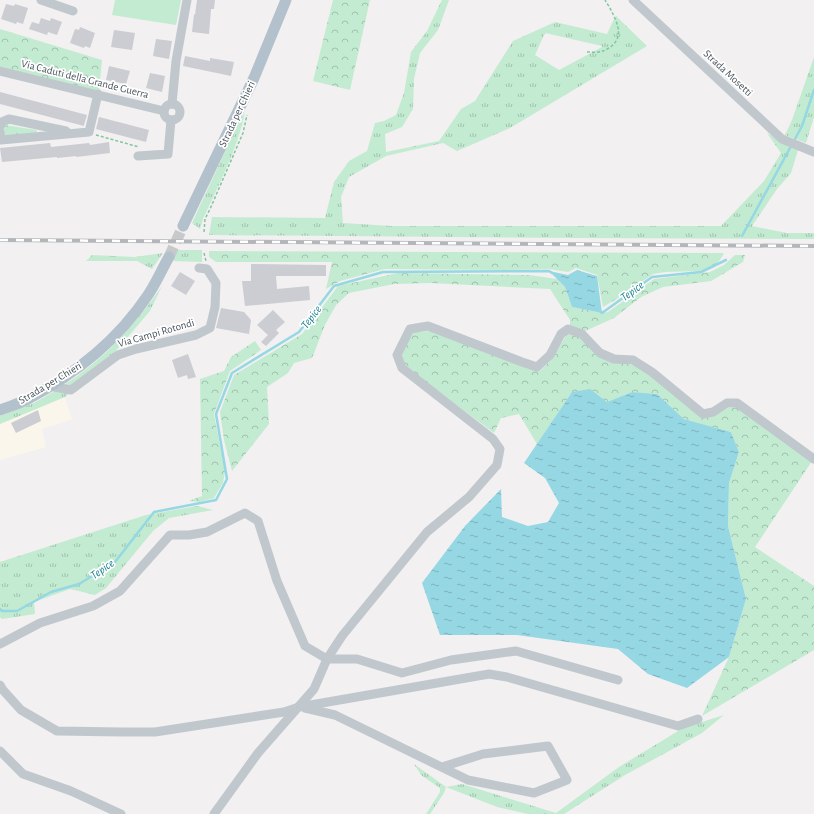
<svg xmlns="http://www.w3.org/2000/svg" width="814" height="814" viewBox="0 0 814 814" font-family="'Alegreya Sans',sans-serif">
	<style>
		.commercial { fill: #fbf6ec }
		.grass { fill: url(#grass-tufts); fill-rule: evenodd }
		.forest { fill: url(#forest-crowns) }
		.garden { fill: #c3ebd1 }
		.water { fill: url(#water-ripples) }
		.lines { fill: none; stroke-linecap: round; stroke-linejoin: round }
		.stream { stroke: #95d8e4; stroke-width: 2.5 }
		.building { fill: #cbcdd2 }
		.major-tunnel { stroke: #c8c9cb; stroke-width: 11; stroke-dasharray: 11 5.5; stroke-linecap: butt }
		.path { stroke: #7fc69f; stroke-width: 1.5; stroke-dasharray: 3 2; stroke-linecap: butt }
		.minor { stroke: #c0c8cd; stroke-width: 9 }
		.major { stroke: #b3c1cc; stroke-width: 11 }
		.rail-casing { stroke: #b3b6ba; stroke-width: 4 }
		.rail { stroke: #fff; stroke-width: 2.5; stroke-dasharray: 8; stroke-linecap: butt }
		.labels { text-anchor: middle; dominant-baseline: central; stroke-width: 3.5; stroke-linejoin: round; paint-order: stroke }
		.street-label { font-size: 11px; fill: #4a545c; stroke: #fff }
		.water-label { font-size: 12px; font-style: italic; fill: #197e90; stroke: #fff }
	</style>
	<defs>
		<pattern id="grass-tufts" width="24" height="20" patternUnits="userSpaceOnUse"><rect width="24" height="20" fill="#c3ebd1"/><path d="M3 7l-1-3M5 7V3M7 7l1-3M15 17l-1-3M17 17v-4M19 17l1-3" fill="none" stroke="#a0c1ad"/></pattern>
		<pattern id="forest-crowns" width="20" height="18" patternUnits="userSpaceOnUse"><rect width="20" height="18" fill="#c3ebd1"/><path d="M2 6a3 3 0 1 1 6 0M12 15a3 3 0 1 1 6 0" fill="none" stroke="#a0c1ad"/></pattern>
		<pattern id="water-ripples" width="26" height="14" patternUnits="userSpaceOnUse"><rect width="26" height="14" fill="#95d8e4"/><path d="M2 4q2-2 4 0t4 0M15 11q2-2 4 0t4 0" fill="none" stroke="#7cb2bc"/></pattern>
	</defs>
	<rect width="100%" height="100%" fill="#f2f0f0"/>
	<path class="commercial" d="M 65,397 L 72,419 L 42,429 L 46,447 L 0,460 L 0,424 Z"/>
	<g class="grass">
		<path d="M 442,0 L 449,0 L 438,30 L 420,53 L 414,79 L 413,109 L 402,127 L 385,134 L 386,152 L 439,141 L 461,109 L 475,101 L 513,41 L 555,22 L 607,34 L 614,19 L 615,21 L 616,16 L 647,46 L 510,128 L 457,151 L 443,143 L 386,156 L 349,177 L 341,197 L 343,223 L 391,226 L 721,226 L 764,181 L 781,153 L 767,133 L 798,150 L 791,173 L 777,189 L 752,226 L 787,233 L 814,233 L 814,239 L 580,238 L 209,235 L 212,217 L 325,218 L 334,182 L 349,161 L 367,151 L 375,123 L 384,121 L 396,115 L 404,93 L 411,52 L 427,31 ZM 545,33 L 602,46 L 602,47 L 559,70 L 535,55 Z"/>
		<path d="M 814,57 L 814,117 L 806,143 L 785,135 L 792,120 Z"/>
		<path d="M 245,113 C 237,150 219,184 203,219 L 200,229 L 192,223 L 240,119 Z"/>
		<path d="M 5,125 L 37,130 L 36,134 L 6,136 L 3,134 L 3,126 Z"/>
		<path d="M 175,250 L 202,250 L 202,262 L 174,261 L 173,256 Z"/>
		<path d="M 163,253 L 152,269 L 137,261 L 86,261 L 92,255 L 135,257 Z"/>
		<path d="M 162,286 L 150,311 L 114,353 L 71,387 L 62,386 C 103,361 135,325 162,286 Z"/>
		<path d="M 58,389 L 70,392 L 65,397 L 0,424 L 0,416 L 34,403 Z"/>
		<path d="M 197,506 L 213,510 L 169,518 L 153,531 L 106,588 L 95,595 L 70,589 L 34,602 L 35,614 L 2,619 L 0,617 L 0,562 L 146,515 Z"/>
		<path d="M 724,715 L 702,733 L 625,775 L 564,814 L 528,814 L 497,807 L 446,787 L 444,793 L 430,814 L 426,814 L 440,792 L 440,788 L 421,775 L 414,764 L 446,787 L 462,784 L 556,813 L 619,767 L 683,728 Z"/>
	</g>
	<g class="forest">
		<path d="M 333,0 L 370,0 L 350,90 L 313,81 Z"/>
		<path d="M 0,29 L 102,60 L 99,91 L 0,67 Z"/>
		<path d="M 209,251 L 724,253 L 718,263 L 700,271 L 665,272 L 653,274 L 620,297 L 603,307 L 597,275 L 576,268 L 568,272 L 549,269 L 503,270 L 385,269 L 340,281 L 326,289 L 332,262 L 216,262 L 209,257 Z"/>
		<path d="M 735,255 L 745,255 L 743,262 L 711,281 L 663,287 L 641,297 L 614,318 L 583,332 L 570,325 L 570,320 L 550,289 L 431,283 L 394,284 L 349,293 L 336,305 L 325,325 L 312,358 L 294,363 L 288,373 L 267,387 L 269,424 L 232,471 L 224,440 L 220,412 L 234,375 L 302,334 L 338,286 L 398,273 L 529,275 L 557,279 L 565,287 L 572,307 L 602,313 L 608,312 L 654,279 L 710,272 L 724,265 Z"/>
		<path d="M 432,331 L 540,371 L 552,359 L 567,334 L 579,335 L 605,360 L 638,366 L 712,416 L 728,408 L 739,407 L 812,461 L 755,547 L 814,586 L 814,650 L 702,716 L 729,657 L 746,599 L 728,526 L 729,483 L 739,452 L 731,432 L 684,419 L 657,394 L 632,392 L 607,402 L 572,392 L 537,444 L 519,414 L 501,418 L 494,433 L 402,364 L 400,352 L 414,332 Z"/>
		<path d="M 255,341 L 261,350 L 230,371 L 214,414 L 225,471 L 223,483 L 214,498 L 199,502 L 189,501 L 202,496 L 200,379 L 224,371 L 231,357 Z"/>
	</g>
	<path class="garden" d="M 115,0 L 181,0 L 176,25 L 112,15 Z"/>
	<g class="water">
		<path d="M 577,270 L 597,276 L 602,313 L 572,307 L 565,287 L 549,271 L 568,275 Z"/>
		<path d="M 590,389 L 607,402 L 632,392 L 657,394 L 684,419 L 731,432 L 739,452 L 729,483 L 728,526 L 746,599 L 729,657 L 687,688 L 648,674 L 618,649 L 517,635 L 440,635 L 422,583 L 465,526 L 501,489 L 502,517 L 528,526 L 548,522 L 559,503 L 545,478 L 524,463 L 572,392 Z"/>
	</g>
	<g class="lines">
		<g class="stream">
			<path d="M 742,236 L 802,126 L 814,90"/>
			<path d="M 600,311 L 602,313 L 652,277 L 701,272 L 726,260"/>
			<path d="M 0,609 L 2,611 L 17,611 L 51,592 L 79,584 L 115,562 L 154,512 L 216,500 L 227,479 L 216,414 L 232,373 L 299,332 L 334,286 L 383,272 L 549,271 L 552,273"/>
		</g>
	</g>
	<g class="building">
		<path d="M 197,0 L 215,0 L 214,9 L 211,9 L 209,34 L 192,32 L 194,14 L 195,15 Z"/>
		<path d="M 6,4 L 14,6 L 15,4 L 28,8 L 23,24 L 17,22 L 16,24 L 1,19 Z"/>
		<path d="M 41,18 L 50,21 L 51,18 L 62,22 L 57,35 L 48,32 L 47,35 L 29,29 L 32,22 L 39,24 Z"/>
		<path d="M 80,27 L 95,33 L 90,48 L 85,46 L 84,48 L 70,43 L 75,29 L 79,30 Z"/>
		<path d="M 114,30 L 135,33 L 132,50 L 111,47 Z"/>
		<path d="M 156,39 L 172,41 L 169,59 L 153,56 Z"/>
		<path d="M 185,56 L 210,61 L 210,58 L 234,62 L 231,76 L 183,66 Z"/>
		<path d="M 109,66 L 130,71 L 126,84 L 106,80 Z"/>
		<path d="M 150,73 L 165,76 L 162,92 L 146,88 Z"/>
		<path d="M 0,92 L 87,115 L 84,125 L 84,126 L 0,104 Z"/>
		<path d="M 99,117 L 149,130 L 146,142 L 96,129 Z"/>
		<path d="M 109,142 L 110,153 L 76,157 L 76,156 L 57,158 L 57,157 L 2,162 L 0,148 L 50,143 L 51,147 L 89,143 L 90,145 Z"/>
		<path d="M 251,264 L 326,265 L 326,276 L 276,276 L 277,289 L 309,286 L 310,300 L 245,306 L 242,281 L 251,281 Z"/>
		<path d="M 180,272 L 195,281 L 186,295 L 171,286 Z"/>
		<path d="M 221,308 L 244,312 L 251,320 L 249,334 L 216,328 Z"/>
		<path d="M 273,310 L 285,322 L 276,330 L 279,333 L 266,346 L 261,342 L 268,335 L 257,325 Z"/>
		<path d="M 188,354 L 196,377 L 188,379 L 187,375 L 178,378 L 172,360 Z"/>
		<path d="M 38,410 L 41,421 L 16,433 L 11,423 Z"/>
	</g>
	<g class="lines">
		<path class="major-tunnel" d="M 169,257 L 183,226"/>
		<g class="path">
			<path d="M 587,52 C 592,52 598,53 603,51 C 609,49 617,43 618,36 C 621,26 610,8 605,0"/>
			<path d="M 96,135 L 139,147"/>
			<path d="M 204,232 L 205,219 L 210,209 L 243,133 L 247,115"/>
			<path d="M 204,253 L 206,261"/>
		</g>
		<g class="minor">
			<path d="M 41,0 L 73,11"/>
			<path d="M 633,0 L 782,139 L 814,152"/>
			<path d="M 0,71 L 164,111"/>
			<path d="M 172,104 L 176,61 L 187,0"/>
			<circle cx="172" cy="112" r="8"/>
			<path d="M 0,126 L 2,122 L 9,119 L 66,131"/>
			<path d="M 0,132 L 1,140 L 89,132 L 98,94"/>
			<path d="M 138,156 L 168,154 L 171,120"/>
			<path d="M 49,386 L 71,390 L 118,355 L 136,349 L 196,335 L 210,328 L 215,307 L 216,283 L 207,269 L 199,268"/>
			<path d="M 0,644 L 40,623 L 93,606 L 120,591 L 170,535 L 189,535 L 207,532 L 245,513 L 258,521 L 277,581 L 305,646 L 327,659 L 357,659 L 402,673 L 451,660 L 516,651 L 618,680"/>
			<path d="M 0,685 L 3,690 L 21,710 L 57,731 L 122,732 L 155,732 L 284,712 L 299,707 L 489,674 L 507,677 L 678,726 L 698,719"/>
			<path d="M 305,708 L 335,715 L 468,780 L 534,793 L 567,780 L 548,746 L 483,754 L 442,767"/>
			<path d="M 0,751 L 23,774 L 71,791 L 121,814"/>
			<path d="M 214,814 L 258,753 L 314,689 L 327,659 L 342,636 L 427,532 L 469,497 L 497,465 L 500,449 L 493,439 L 402,368 L 397,355 L 410,329 L 428,326 L 522,362 L 537,367 L 550,355 L 561,334 L 568,329 L 582,334 L 600,353 L 614,359 L 633,360 L 652,372 L 703,414 L 713,412 L 727,403 L 737,403 L 814,459"/>
		</g>
		<g class="major">
			<path d="M 183,226 L 254,78 L 286,0"/>
			<path d="M 0,410 C 8,407 18,404 26,400 C 74,375 118,340 148,295 C 156,283 162,269 169,257"/>
		</g>
		<defs>
			<path id="rail" d="M 0,240 L 814,246"/>
		</defs>
		<use href="#rail" class="rail-casing"/>
		<use href="#rail" class="rail"/>
	</g>
	<g class="labels">
		<g class="street-label">
			<text transform="translate(728 73) rotate(43)">Strada Mosetti</text>
			<text transform="translate(85 79) rotate(14)">Via Caduti della Grande Guerra</text>
			<text transform="translate(237 114) rotate(-65)">Strada per Chieri</text>
			<text transform="translate(156 333) rotate(-16)">Via Campi Rotondi</text>
			<text transform="translate(50 383) rotate(-31)">Strada per Chieri</text>
		</g>
		<g class="water-label">
			<text transform="translate(632 291) rotate(-36)">Tepice</text>
			<text transform="translate(311 317) rotate(-53)">Tepice</text>
			<text transform="translate(102 569) rotate(-35)">Tepice</text>
		</g>
	</g>
</svg>
